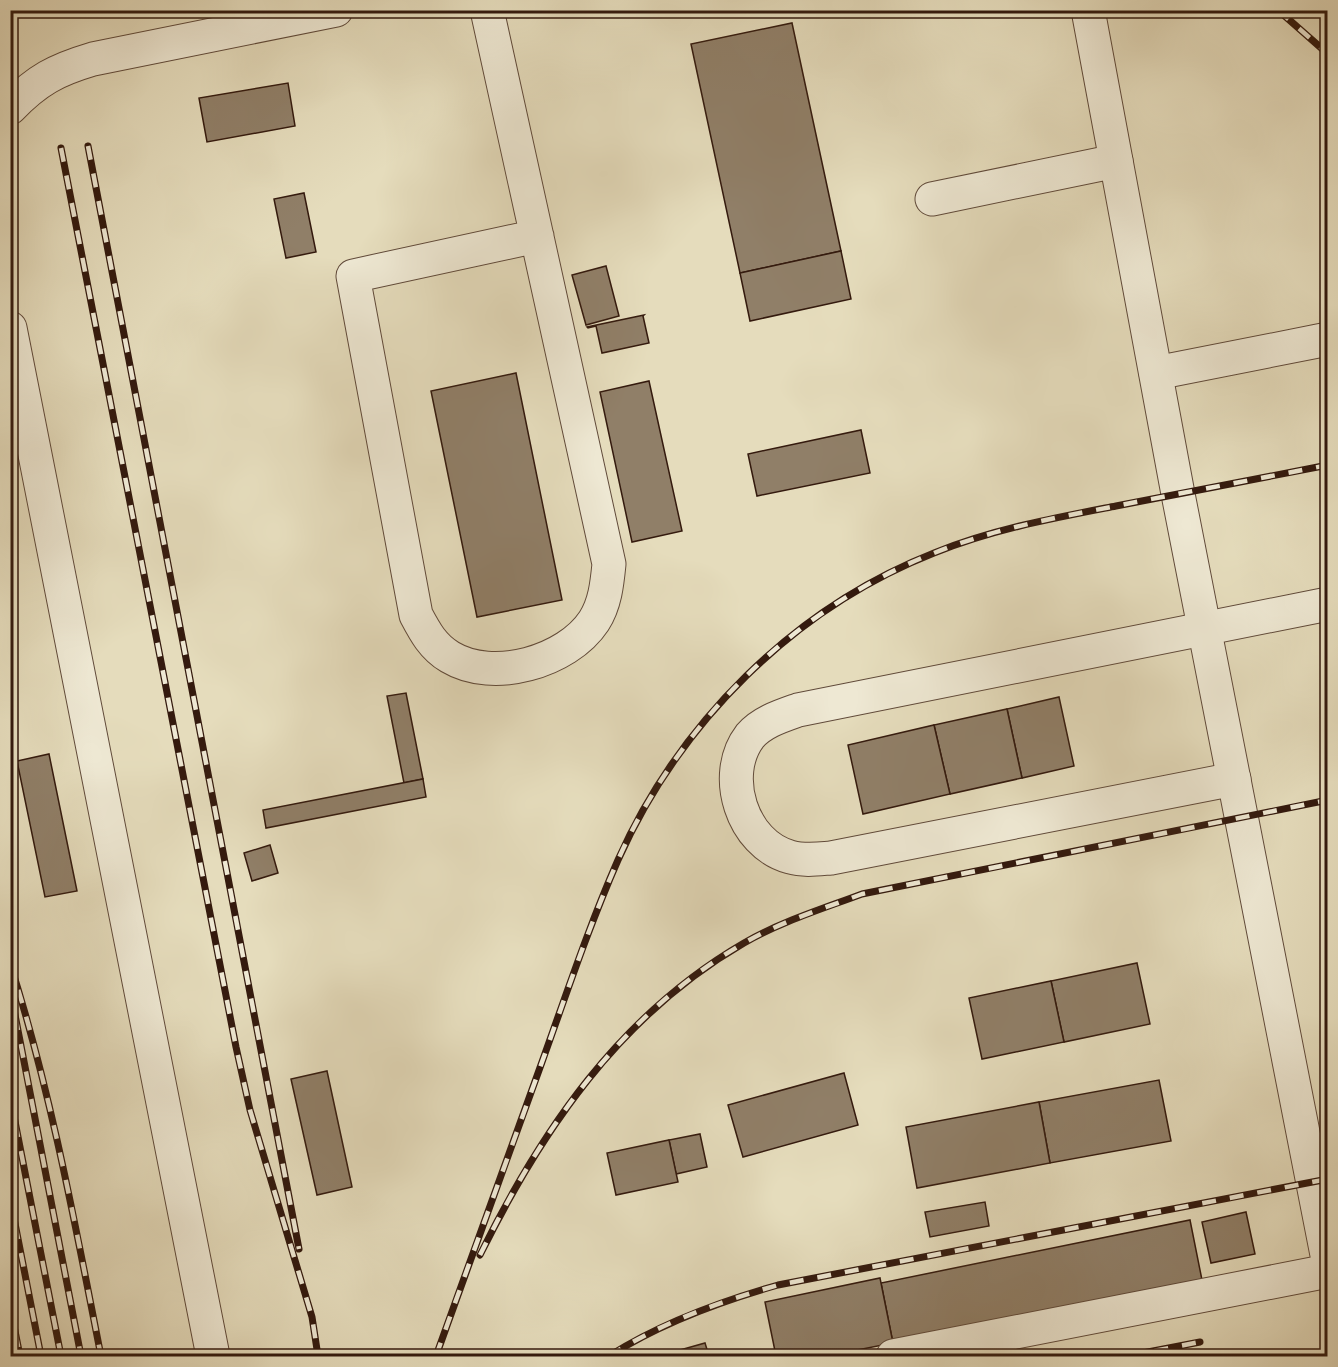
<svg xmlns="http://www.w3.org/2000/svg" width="1338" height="1367" viewBox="0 0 1338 1367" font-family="'IM FELL English',serif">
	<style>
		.building { fill: #907f68; stroke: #341a0e; stroke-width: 1.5 }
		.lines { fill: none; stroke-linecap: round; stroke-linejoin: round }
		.minor-casing { stroke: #604a3a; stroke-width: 35 }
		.minor { stroke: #eee8d3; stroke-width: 33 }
		.rail-casing { stroke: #341a0e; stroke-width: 7 }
		.rail { stroke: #eee8d3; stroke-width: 4.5; stroke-dasharray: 14; stroke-linecap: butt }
	</style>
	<rect width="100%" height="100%" fill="#e5dcbc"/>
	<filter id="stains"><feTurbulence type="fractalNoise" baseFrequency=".00333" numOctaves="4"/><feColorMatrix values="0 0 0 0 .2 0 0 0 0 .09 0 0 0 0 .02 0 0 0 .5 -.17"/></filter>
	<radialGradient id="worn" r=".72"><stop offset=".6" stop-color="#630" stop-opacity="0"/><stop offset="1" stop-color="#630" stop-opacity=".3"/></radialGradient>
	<g class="building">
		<path d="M 792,23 L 841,251 L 740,273 L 691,44 Z"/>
		<path d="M 288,83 L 295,126 L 207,142 L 199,98 Z"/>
		<path d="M 304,193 L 316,252 L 286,258 L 274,199 Z"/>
		<path d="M 841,251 L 851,299 L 750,321 L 740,273 Z"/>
		<path d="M 606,266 L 619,316 L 586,325 L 572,275 Z"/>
		<path d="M 643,316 L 649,343 L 602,353 L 596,326 L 588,328 L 587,327 L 644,315 Z"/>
		<path d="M 516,373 L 562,600 L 477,617 L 431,391 Z"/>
		<path d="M 649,381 L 682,531 L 632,542 L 600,392 Z"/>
		<path d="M 861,430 L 870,473 L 757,496 L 748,454 Z"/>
		<path d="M 406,693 L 423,779 L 404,783 L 387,696 Z"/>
		<path d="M 1059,697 L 1074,766 L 1022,778 L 1007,709 Z"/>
		<path d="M 1007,709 L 1022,778 L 950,794 L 934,725 Z"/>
		<path d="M 934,725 L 950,794 L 863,814 L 848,745 Z"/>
		<path d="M 49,754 L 77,891 L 45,897 L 17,761 Z"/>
		<path d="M 423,779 L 426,797 L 266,828 L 263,810 Z"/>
		<path d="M 270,845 L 278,873 L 252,881 L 244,853 Z"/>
		<path d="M 1137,963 L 1150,1024 L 1064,1042 L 1051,981 Z"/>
		<path d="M 1051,981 L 1064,1042 L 982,1059 L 969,998 Z"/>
		<path d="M 327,1071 L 352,1187 L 317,1195 L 291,1079 Z"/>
		<path d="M 844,1073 L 858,1125 L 743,1157 L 728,1105 Z"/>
		<path d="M 1159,1080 L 1171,1141 L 1050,1163 L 1039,1102 Z"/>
		<path d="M 1039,1102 L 1050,1163 L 917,1188 L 906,1127 Z"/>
		<path d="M 700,1134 L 707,1167 L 676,1174 L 669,1140 Z"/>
		<path d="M 669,1140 L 678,1182 L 616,1195 L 607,1153 Z"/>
		<path d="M 985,1202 L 989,1226 L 930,1237 L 925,1212 Z"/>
		<path d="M 1246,1212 L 1255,1254 L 1211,1263 L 1202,1222 Z"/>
		<path d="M 1190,1220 L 1202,1280 L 893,1343 L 881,1283 Z"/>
		<path d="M 880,1278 L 893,1343 L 827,1356 L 776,1356 L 765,1302 Z"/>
		<path d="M 705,1343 L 709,1356 L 682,1356 L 680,1350 Z"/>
	</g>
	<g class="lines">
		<defs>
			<g id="minor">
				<path d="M 487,10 L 609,564 C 607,584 605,604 594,621 C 567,662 493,683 450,657 C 433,647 425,632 416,615 L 353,276 L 537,236"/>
				<path d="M 1088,10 L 1178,494 L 1328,1260"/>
				<path d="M 10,108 C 37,80 56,70 93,59 L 336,10"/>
				<path d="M 932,199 L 1116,161"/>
				<path d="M 10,328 L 213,1356"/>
				<path d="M 1156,373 L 1328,339"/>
				<path d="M 1234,779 L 831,858 C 818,859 804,861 790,857 C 742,844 720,775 750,736 C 762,722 781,716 798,710 L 1328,604"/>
				<path d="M 893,1356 L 1328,1271"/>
			</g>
		</defs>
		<use href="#minor" class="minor-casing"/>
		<use href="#minor" class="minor"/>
		<defs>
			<g id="rail">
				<path d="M 1278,10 L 1328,54"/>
				<path d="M 88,146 L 299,1249"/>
				<path d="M 61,148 L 236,1047 L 250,1110 L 312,1317 L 318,1356"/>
				<path d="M 10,963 C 51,1092 75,1224 101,1356"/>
				<path d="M 10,989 L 81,1356"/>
				<path d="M 10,1096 L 61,1356"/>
				<path d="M 10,1198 L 41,1356"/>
				<path d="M 480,1255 C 542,1129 620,1015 744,943 C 780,922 822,909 862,894 L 1328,800"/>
				<path d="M 10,1306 L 20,1356"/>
				<path d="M 436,1356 C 471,1258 507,1160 542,1062 C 566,995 589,926 618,860 C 679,723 794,608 934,553 C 993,529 1054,518 1116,506 C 1186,492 1257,479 1328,465"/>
				<path d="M 609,1356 C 661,1323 718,1302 778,1285 L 1328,1179"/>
				<path d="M 1127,1356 L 1200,1342"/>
			</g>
		</defs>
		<use href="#rail" class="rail-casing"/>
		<use href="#rail" class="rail"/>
	</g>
	<rect width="1338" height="1367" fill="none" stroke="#e5dcbc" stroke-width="36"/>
	<rect x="12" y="12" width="1314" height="1343" fill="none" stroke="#341a0e" stroke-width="3"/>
	<rect x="18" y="18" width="1302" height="1331" fill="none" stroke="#341a0e" stroke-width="1.5"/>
	<rect width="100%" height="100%" filter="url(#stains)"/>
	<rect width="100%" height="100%" fill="url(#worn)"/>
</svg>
